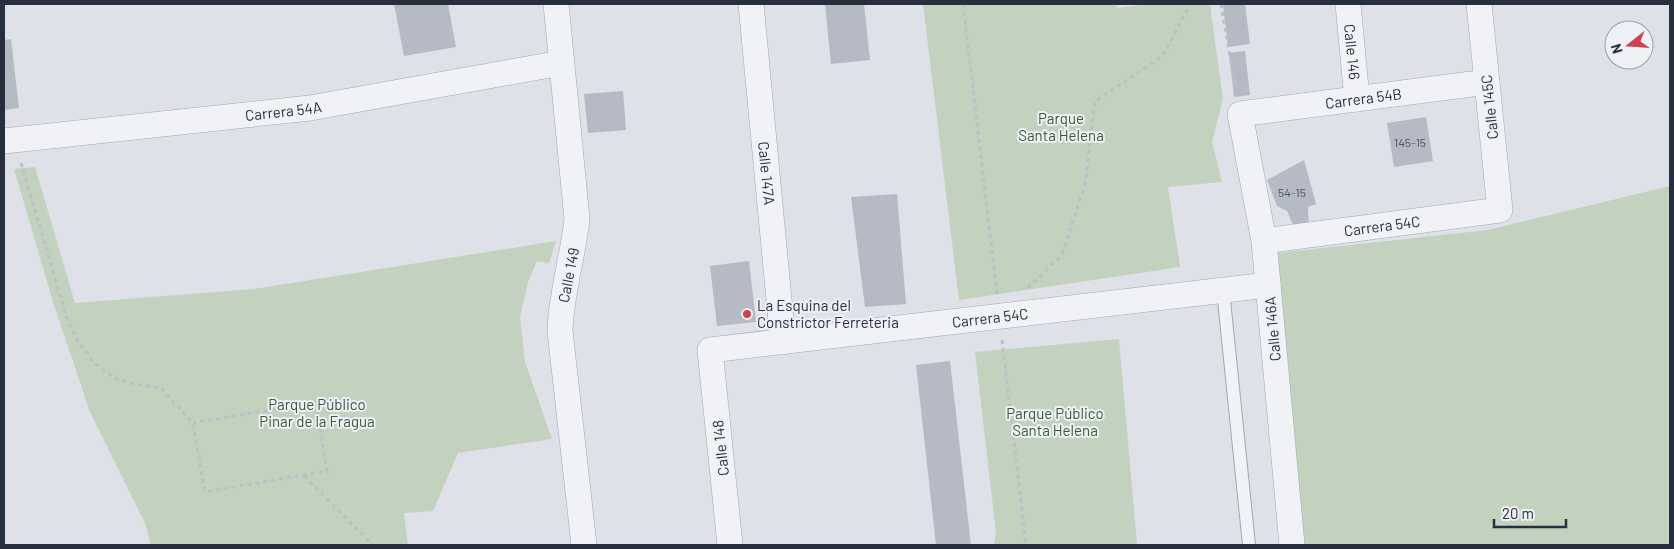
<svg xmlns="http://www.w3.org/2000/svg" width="1674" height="549" viewBox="0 0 1674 549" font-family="Barlow,sans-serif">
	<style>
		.green { fill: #c3d1bf }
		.building { fill: #b5bac4 }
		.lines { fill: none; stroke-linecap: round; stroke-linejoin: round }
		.lane-casing { stroke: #a3a8b2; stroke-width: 14 }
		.street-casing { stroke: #a3a8b2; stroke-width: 26 }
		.path { stroke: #bcbfc6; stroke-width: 3; stroke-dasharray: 4 4; stroke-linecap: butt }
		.lane { stroke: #f1f2f6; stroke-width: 12 }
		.street { stroke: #f1f2f6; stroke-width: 25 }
		.poi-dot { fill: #cd424f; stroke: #edf0f5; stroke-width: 2 }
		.labels { text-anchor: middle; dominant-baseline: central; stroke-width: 4; stroke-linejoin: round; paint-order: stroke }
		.number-label { font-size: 12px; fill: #4a5160 }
		.street-label { font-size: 15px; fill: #272e3e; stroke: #edf0f5 }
		.park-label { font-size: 15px; fill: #395a35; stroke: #edf0f5 }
		.poi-label { font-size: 15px; fill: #272e3e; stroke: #edf0f5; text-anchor: start }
	</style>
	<rect width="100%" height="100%" fill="#dee1e8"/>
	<g class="green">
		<path d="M 923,4 L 1116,4 L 1117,8 L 1149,4 L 1210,5 L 1223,99 L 1212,142 L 1222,182 L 1168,187 L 1180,267 L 959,300 Z"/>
		<path d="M 35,167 L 75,303 L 254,289 L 556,241 L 549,263 L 537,261 L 528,282 L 520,317 L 525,362 L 552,439 L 458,453 L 433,511 L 404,513 L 408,545 L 151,545 L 145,523 L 90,412 L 54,305 L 14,169 Z"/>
		<path d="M 1670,186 L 1670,545 L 1304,545 L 1277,253 L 1488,230 Z"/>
		<path d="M 1119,339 L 1137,545 L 994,545 L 996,532 L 975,352 Z"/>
	</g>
	<g class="building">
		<path d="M 394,4 L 448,4 L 456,47 L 404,56 Z"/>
		<path d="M 825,4 L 864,4 L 870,60 L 831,64 Z"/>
		<path d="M 1223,4 L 1245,4 L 1250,44 L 1228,47 Z"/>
		<path d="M 11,39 L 19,108 L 4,110 L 4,40 Z"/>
		<path d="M 1245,51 L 1250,95 L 1234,97 L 1229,53 Z"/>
		<path d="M 623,91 L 626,130 L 588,133 L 584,94 Z"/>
		<path d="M 1426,117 L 1433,161 L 1394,167 L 1387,123 Z"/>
		<path d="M 1304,160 L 1316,204 L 1308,207 L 1309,228 L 1295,230 L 1287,211 L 1277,206 L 1267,180 Z"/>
		<path d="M 897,194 L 906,304 L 865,307 L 851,197 Z"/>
		<path d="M 749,261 L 756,322 L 717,326 L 710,266 Z"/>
		<path d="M 950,361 L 971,545 L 936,545 L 916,365 Z"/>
	</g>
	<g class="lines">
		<defs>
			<path id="lane" d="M 1223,290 L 1249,545"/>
			<g id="street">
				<path d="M 556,4 L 577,219 C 573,257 561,293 560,331 L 584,545"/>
				<path id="s1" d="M 751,4 L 783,342"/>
				<path id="s2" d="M 1348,4 L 1357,99"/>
				<path id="s3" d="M 4,141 L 310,108 L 561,63"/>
				<path id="s4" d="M 1264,241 L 1500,210 L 1479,4"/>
				<path id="s5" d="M 730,545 L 710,350 L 1268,285"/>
				<path id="s6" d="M 1292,545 L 1264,241 L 1240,114 L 1487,82"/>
			</g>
		</defs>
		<use href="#lane" class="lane-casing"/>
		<use href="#street" class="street-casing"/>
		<g class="path">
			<path d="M 963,4 L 997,294"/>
			<path d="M 1221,4 L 1236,91"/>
			<path d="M 21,163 L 67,318 L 77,340 L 93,362 L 103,370 L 115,378 L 129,383 L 161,388 L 193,423 L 205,492 L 327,471 L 316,402 L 193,423"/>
			<path d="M 1028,288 L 1062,255 L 1085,184 L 1095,101 L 1162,57 L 1190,4"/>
			<path d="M 1002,340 L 1026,545"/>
			<path d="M 304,476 L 373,545"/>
		</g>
		<use href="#lane" class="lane"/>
		<use href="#street" class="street"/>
	</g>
	<circle class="poi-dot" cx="747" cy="314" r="5"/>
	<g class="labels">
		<g class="number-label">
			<text x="1410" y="142">145-15</text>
			<text x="1292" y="192">54-15</text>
		</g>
		<g class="street-label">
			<text stroke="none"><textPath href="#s2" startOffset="48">Calle 146</textPath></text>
			<text stroke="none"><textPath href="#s6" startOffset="559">Carrera 54B</textPath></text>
			<text transform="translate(1489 107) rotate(-96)">Calle 145C</text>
			<text stroke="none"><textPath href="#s3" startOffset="281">Carrera 54A</textPath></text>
			<text stroke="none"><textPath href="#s1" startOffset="170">Calle 147A</textPath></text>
			<text stroke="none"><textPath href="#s4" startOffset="119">Carrera 54C</textPath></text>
			<text transform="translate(568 275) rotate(-79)">Calle 149</text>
			<text stroke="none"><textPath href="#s5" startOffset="478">Carrera 54C</textPath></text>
			<text transform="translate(1272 329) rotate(-95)">Calle 146A</text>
			<text transform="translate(720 448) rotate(-96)">Calle 148</text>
		</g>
		<g class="park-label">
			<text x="1061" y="118">Parque<tspan x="1061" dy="17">Santa Helena</tspan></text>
			<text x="317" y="404">Parque Público<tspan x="317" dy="17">Pinar de la Fragua</tspan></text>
			<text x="1055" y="413">Parque Público<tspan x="1055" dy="17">Santa Helena</tspan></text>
		</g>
		<g class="poi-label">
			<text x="757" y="305">La Esquina del<tspan x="757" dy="17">Constrictor Ferreteria</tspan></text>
		</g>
	</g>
	<rect width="1674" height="549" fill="none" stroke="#272e3e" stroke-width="10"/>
	<g transform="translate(1629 45) rotate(253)"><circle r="24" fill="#edf0f5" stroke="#9ea2ac"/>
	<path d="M0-4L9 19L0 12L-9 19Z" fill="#cd424f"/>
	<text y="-8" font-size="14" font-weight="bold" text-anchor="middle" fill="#272e3e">N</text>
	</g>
	<path d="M1494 519v8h72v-8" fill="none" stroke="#272e3e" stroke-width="2.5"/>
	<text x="1502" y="519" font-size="15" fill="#272e3e" stroke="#edf0f5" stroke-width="4" paint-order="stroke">20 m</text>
</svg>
